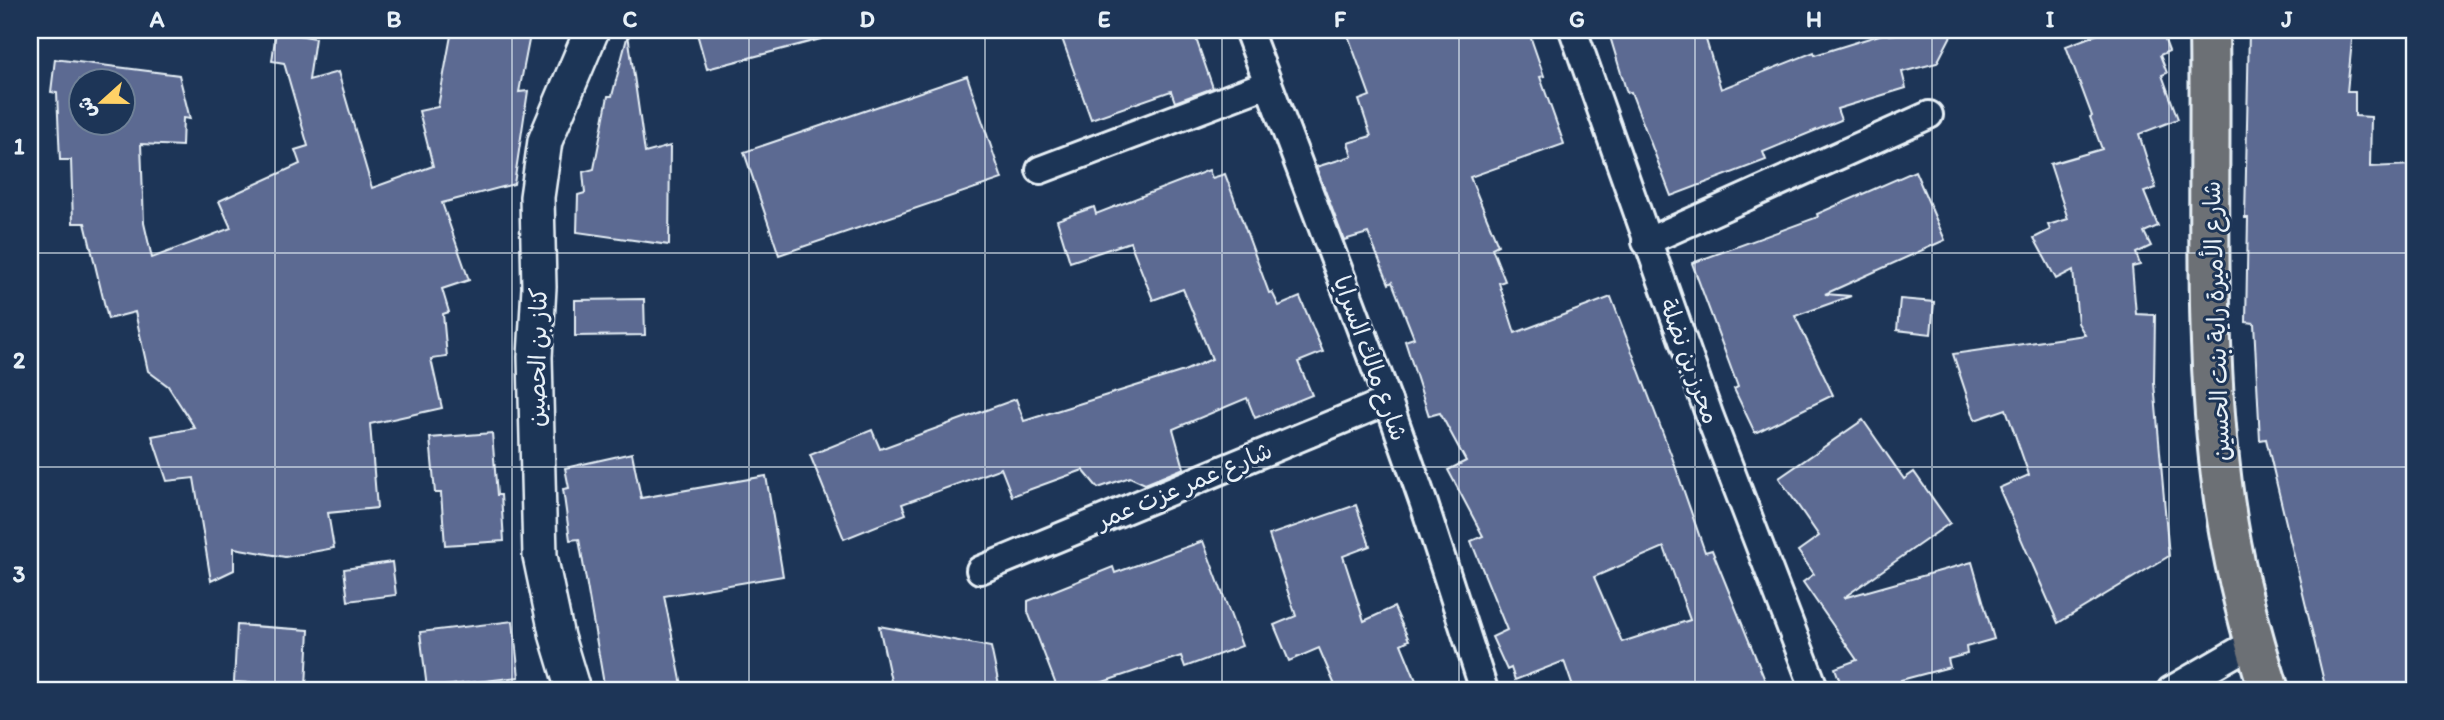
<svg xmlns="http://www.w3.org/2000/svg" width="2444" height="720" viewBox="0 0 2444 720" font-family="Itim,'Playpen Sans Arabic',sans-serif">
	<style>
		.building { fill: #5b6a92; stroke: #e8f1f8; stroke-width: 2; fill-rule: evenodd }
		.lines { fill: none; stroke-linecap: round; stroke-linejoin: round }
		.minor-casing { stroke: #e8f1f8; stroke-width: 32 }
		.tertiary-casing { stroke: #e8f1f8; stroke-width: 38 }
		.primary-casing { stroke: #e8f1f8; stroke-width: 44 }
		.minor { stroke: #1d3557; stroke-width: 26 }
		.tertiary { stroke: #1d3557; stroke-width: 33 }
		.primary { stroke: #6c6f75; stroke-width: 38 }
		.grid { fill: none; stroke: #e8f1f8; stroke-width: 2; stroke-opacity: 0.55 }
		.labels { text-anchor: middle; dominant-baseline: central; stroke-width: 6; stroke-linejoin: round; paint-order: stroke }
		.street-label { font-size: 24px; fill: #e8f1f8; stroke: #1d3557 }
		.neatline { fill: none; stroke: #e8f1f8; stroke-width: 2.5 }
		.grid-label { font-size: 23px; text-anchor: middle; font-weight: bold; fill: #e8f1f8 }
	</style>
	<rect width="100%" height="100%" fill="#1d3557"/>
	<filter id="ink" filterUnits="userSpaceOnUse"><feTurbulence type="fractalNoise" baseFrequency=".0143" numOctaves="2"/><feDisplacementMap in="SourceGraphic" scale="14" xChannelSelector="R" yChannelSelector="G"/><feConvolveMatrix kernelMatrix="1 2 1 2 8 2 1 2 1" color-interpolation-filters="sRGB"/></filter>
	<g filter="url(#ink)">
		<g class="building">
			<path d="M 452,30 L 531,30 L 519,92 L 528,91 L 514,184 L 442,203 L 469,280 L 442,289 L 449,312 L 443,314 L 447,357 L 431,359 L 442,408 L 370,424 L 377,508 L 328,513 L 334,548 L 285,557 L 234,548 L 234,570 L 211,581 L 194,478 L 167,481 L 152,436 L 195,428 L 168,386 L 148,371 L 135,312 L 108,319 L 85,223 L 73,223 L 71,160 L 60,160 L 57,93 L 51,92 L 55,59 L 179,75 L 190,119 L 183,118 L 182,146 L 141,144 L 144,223 L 152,258 L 231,228 L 219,201 L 300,164 L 295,150 L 308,146 L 284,63 L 272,61 L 276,31 L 315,38 L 309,80 L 338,72 L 372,188 L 433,166 L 419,111 L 438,107 ZM 80,80 L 122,80 L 122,122 L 80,122 Z"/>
			<path d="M 696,30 L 820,30 L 821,39 L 707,69 Z"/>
			<path d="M 1059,30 L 1193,30 L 1213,88 L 1175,102 L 1171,91 L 1091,119 Z"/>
			<path d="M 1346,30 L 1528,30 L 1544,76 L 1540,77 L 1564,144 L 1470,177 L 1498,245 L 1492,248 L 1505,281 L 1499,283 L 1515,333 L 1611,297 L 1672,457 L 1705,552 L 1712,550 L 1769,690 L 1574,690 L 1564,661 L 1515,680 L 1511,668 L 1507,670 L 1492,637 L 1507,630 L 1471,541 L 1483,536 L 1448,470 L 1466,461 L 1440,413 L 1429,416 L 1405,341 L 1414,338 L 1392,282 L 1389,284 L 1368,233 L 1344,240 L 1316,167 L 1352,156 L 1348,143 L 1371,136 L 1359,100 L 1370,96 ZM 1664,547 L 1690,620 L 1622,642 L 1594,577 Z"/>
			<path d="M 1608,30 L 1703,30 L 1721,89 L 1814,52 L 1815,55 L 1889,32 L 1890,35 L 1925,30 L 1954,30 L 1937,63 L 1902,72 L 1906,88 L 1837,109 L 1841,120 L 1763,152 L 1766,160 L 1671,196 L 1631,92 L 1627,93 Z"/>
			<path d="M 2109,30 L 2161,30 L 2169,51 L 2160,55 L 2167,73 L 2162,75 L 2178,119 L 2139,134 L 2156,188 L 2144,192 L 2158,226 L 2144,232 L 2151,246 L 2136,253 L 2140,265 L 2132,267 L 2136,314 L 2155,315 L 2154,383 L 2169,556 L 2058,623 L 1999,488 L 2029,475 L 2006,409 L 1975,420 L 1953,354 L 2085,335 L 2078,323 L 2073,270 L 2056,279 L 2034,238 L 2050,230 L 2048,225 L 2068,219 L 2050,164 L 2102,149 L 2090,117 L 2092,116 L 2066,46 Z"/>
			<path d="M 2249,30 L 2353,30 L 2347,92 L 2355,92 L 2355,116 L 2371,117 L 2370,167 L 2413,165 L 2414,690 L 2326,690 L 2266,439 L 2260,440 L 2254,323 L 2246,322 L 2248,218 L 2245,218 Z"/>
			<path d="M 628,34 L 645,153 L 670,146 L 669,245 L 577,232 L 578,195 L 585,193 L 583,172 L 594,169 L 608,96 L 612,96 Z"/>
			<path d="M 967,76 L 1002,179 L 779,255 L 744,152 Z"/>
			<path d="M 1209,170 L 1212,178 L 1225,174 L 1269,293 L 1272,292 L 1279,306 L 1300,297 L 1323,352 L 1298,362 L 1312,395 L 1255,418 L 1247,398 L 1173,429 L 1184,468 L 1150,482 L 1145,484 L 1130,477 L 1098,488 L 1083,470 L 1012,496 L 1001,468 L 902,504 L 906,514 L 844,539 L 810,455 L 872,430 L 880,449 L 1016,399 L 1024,421 L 1184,371 L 1212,359 L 1183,289 L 1153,300 L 1130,242 L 1070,262 L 1057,220 L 1094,207 L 1096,214 Z"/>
			<path d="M 1915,171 L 1945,240 L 1825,294 L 1851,296 L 1795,316 L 1833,395 L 1755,433 L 1734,389 L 1738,387 L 1692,263 L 1818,217 L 1817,214 Z"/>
			<path d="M 644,299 L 645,335 L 575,336 L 575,300 Z"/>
			<path d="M 1900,299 L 1934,302 L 1931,334 L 1897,330 Z"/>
			<path d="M 1863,420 L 1904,479 L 1914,472 L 1950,523 L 1843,598 L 1972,562 L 1994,639 L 1966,647 L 1967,654 L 1948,659 L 1950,667 L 1901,680 L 1905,690 L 1843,690 L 1835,668 L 1857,660 L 1803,582 L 1814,574 L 1798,551 L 1819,536 L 1779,478 Z"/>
			<path d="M 492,433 L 497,495 L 501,495 L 504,541 L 445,545 L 441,493 L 435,493 L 430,438 Z"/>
			<path d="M 632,453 L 641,498 L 766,476 L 783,576 L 664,596 L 683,690 L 605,690 L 579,539 L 570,540 L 563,489 L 569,488 L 565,468 Z"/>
			<path d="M 1356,505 L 1370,546 L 1343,556 L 1364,621 L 1394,607 L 1409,640 L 1401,644 L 1417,683 L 1400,690 L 1337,690 L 1319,648 L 1289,661 L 1274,625 L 1296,616 L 1269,535 Z"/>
			<path d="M 1203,541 L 1242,646 L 1185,667 L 1181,656 L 1079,690 L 1058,690 L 1028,612 L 1028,601 L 1113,567 L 1115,573 Z"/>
			<path d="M 392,562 L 396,595 L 348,601 L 344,569 Z"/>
			<path d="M 513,621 L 519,677 L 427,688 L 420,632 Z"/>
			<path d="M 237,625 L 309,630 L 306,686 L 234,682 Z"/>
			<path d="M 879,626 L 991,647 L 1000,690 L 893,690 Z"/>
		</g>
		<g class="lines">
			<defs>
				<g id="minor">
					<path d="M 1248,30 L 1388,401 L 1424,504 L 1484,690"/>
					<path d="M 1573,30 L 1710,417 L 1815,690"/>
					<path d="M 1040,170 L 1267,84"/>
					<path d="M 1646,242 L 1929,115"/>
					<path d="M 980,570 L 1388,401"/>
					<path d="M 2171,690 L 2254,642"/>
				</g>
				<path id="tertiary" d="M 573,690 L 557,637 L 540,556 L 535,357 L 539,287 L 537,197 L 545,141 L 592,30"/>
				<path id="primary" d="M 2209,30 C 2212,194 2201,362 2228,525 C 2237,580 2252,636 2269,690"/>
			</defs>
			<use href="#minor" class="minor-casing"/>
			<use href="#tertiary" class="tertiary-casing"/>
			<use href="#primary" class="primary-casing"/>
			<use href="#minor" class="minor"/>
			<use href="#tertiary" class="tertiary"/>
			<use href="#primary" class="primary"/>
		</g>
	</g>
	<path class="grid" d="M 275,30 L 275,690M 512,30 L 512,690M 749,30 L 749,690M 985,30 L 985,690M 1222,30 L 1222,690M 1459,30 L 1459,690M 1695,30 L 1695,690M 1932,30 L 1932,690M 2169,30 L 2169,690M 30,253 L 2414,253M 30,467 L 2414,467"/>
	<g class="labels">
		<g class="street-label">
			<text transform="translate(2216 321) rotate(-92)">شارع الأميرة راية بنت الحسين</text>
			<text transform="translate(537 357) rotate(-89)">كناز بن الحصين</text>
			<text transform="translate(1371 358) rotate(70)">شارع مالك السرايا</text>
			<text transform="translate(1690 361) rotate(70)">محرز بن نضلة</text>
			<text transform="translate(1184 485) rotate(-23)">شارع عمر عزت عمر</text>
		</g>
	</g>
	<rect width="2444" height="720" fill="none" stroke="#1d3557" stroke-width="77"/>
	<g transform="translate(102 102) rotate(249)"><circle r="33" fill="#1d3557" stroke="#6e8097" stroke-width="2"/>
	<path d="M0-5L12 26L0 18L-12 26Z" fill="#ffd166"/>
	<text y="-10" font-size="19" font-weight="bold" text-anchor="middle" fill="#e8f1f8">ش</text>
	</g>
	<rect x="38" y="38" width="2368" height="644" class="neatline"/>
	<g class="grid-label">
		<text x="157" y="27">A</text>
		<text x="394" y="27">B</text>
		<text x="630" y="27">C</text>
		<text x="867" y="27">D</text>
		<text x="1104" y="27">E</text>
		<text x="1340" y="27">F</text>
		<text x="1577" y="27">G</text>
		<text x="1814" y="27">H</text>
		<text x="2050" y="27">I</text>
		<text x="2287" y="27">J</text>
		<text x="19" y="154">1</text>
		<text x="19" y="368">2</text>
		<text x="19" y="582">3</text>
	</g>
</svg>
